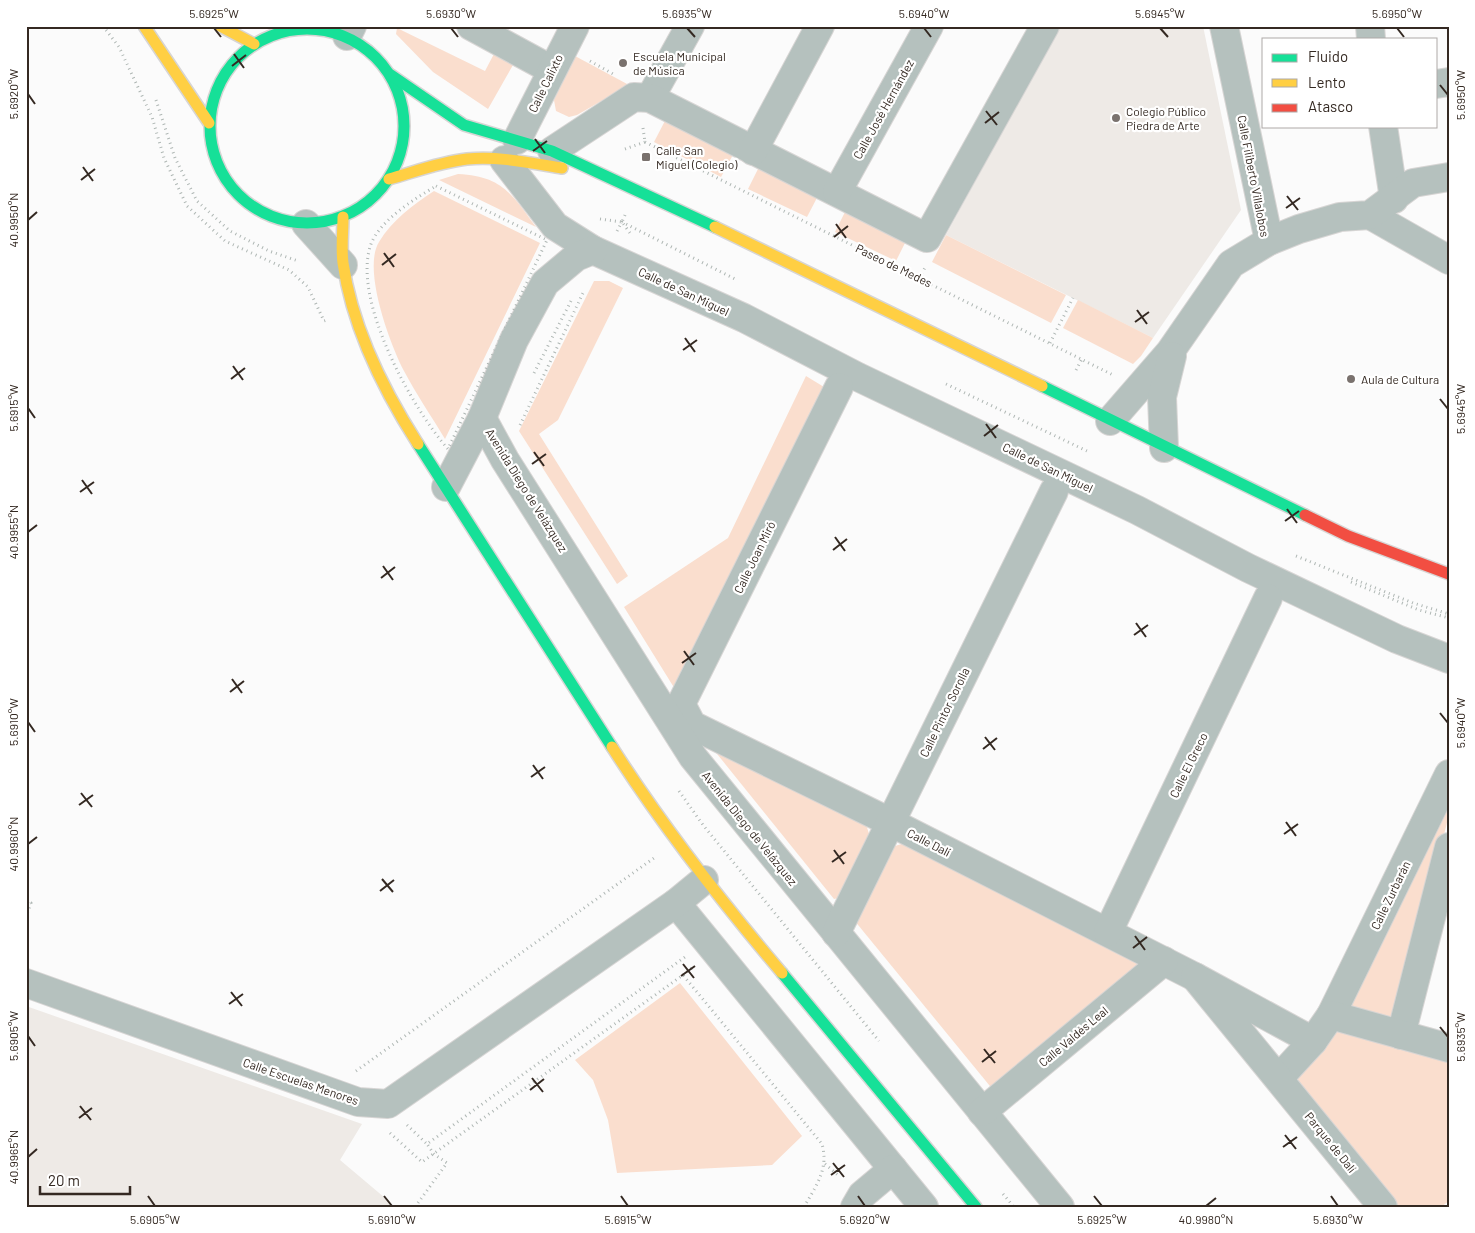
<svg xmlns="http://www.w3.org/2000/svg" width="1475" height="1233" viewBox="0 0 1475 1233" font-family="Barlow,sans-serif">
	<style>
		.built { fill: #eeeae6 }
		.green { fill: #fadece }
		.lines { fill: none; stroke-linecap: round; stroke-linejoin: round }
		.street-casing { stroke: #d7d5d4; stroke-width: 30 }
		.fast-casing { stroke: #d7d5d4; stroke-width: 14 }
		.slow-casing { stroke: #d7d5d4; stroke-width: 14 }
		.jam-casing { stroke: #d7d5d4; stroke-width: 14 }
		.path { stroke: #afb7b4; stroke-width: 3; stroke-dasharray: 1 4; stroke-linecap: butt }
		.street { stroke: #b5c1be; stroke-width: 28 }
		.fast { stroke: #16e098; stroke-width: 11 }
		.slow { stroke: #ffcf43; stroke-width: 11 }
		.jam { stroke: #f24e42; stroke-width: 11 }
		.ticks { fill: none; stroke: #342922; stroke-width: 2 }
		.poi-dot { fill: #7a726e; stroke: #fff; stroke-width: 2 }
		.labels { text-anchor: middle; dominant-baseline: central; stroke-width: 4.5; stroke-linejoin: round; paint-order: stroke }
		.poi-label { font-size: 12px; fill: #342922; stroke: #fff; text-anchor: start }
		.street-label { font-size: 12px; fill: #342922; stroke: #fff }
		.neatline { fill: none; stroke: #342922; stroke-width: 2 }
		.ticks-label { font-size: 12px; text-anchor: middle; fill: #342922 }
	</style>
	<rect width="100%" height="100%" fill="#fbfbfb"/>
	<g class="built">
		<path d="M 1060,26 L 1203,26 L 1241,210 L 1153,338 L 946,235 Z"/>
		<path d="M 26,1006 L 362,1124 L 340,1160 L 391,1203 L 388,1207 L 26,1207 Z"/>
	</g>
	<g class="green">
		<path d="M 397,28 L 485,71 L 496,50 L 513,65 L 488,109 L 433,72 L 396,34 Z"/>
		<path d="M 575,56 L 629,85 L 577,115 L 569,117 L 556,111 L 554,100 Z"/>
		<path d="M 667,117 L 735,151 L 721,177 L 654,142 Z"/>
		<path d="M 761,163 L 820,192 L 807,217 L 748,189 Z"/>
		<path d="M 458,174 C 502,176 512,194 536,227 L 439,180 Z"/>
		<path d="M 434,191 L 540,243 L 445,439 C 432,417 416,394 404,371 C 390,344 362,269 379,242 C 392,220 413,205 434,191 Z"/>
		<path d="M 848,206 L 909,235 L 896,261 L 835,232 Z"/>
		<path d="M 946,235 L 1066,295 L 1051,323 L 932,262 Z"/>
		<path d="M 594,281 L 609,281 L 623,288 L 558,420 L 539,434 L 628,576 L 617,584 L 519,431 Z"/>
		<path d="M 1078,300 L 1153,338 L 1141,356 L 1133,364 L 1063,328 Z"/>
		<path d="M 806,376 L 824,387 L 678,694 L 624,607 L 728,538 Z"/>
		<path d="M 705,739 L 863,815 L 871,840 L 843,897 L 834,899 Z"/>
		<path d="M 1449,789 L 1449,815 L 1396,1021 L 1341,1007 Z"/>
		<path d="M 912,841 L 1151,960 L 994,1091 L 854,920 L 888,848 Z"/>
		<path d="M 680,983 L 802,1136 L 772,1165 L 617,1173 L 608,1120 L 593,1080 L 575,1060 Z"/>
		<path d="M 1336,1025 L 1449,1055 L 1449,1201 L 1441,1207 L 1398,1207 L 1289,1078 Z"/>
	</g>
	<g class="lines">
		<defs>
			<g id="street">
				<path d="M 471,26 L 552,70"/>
				<path d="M 1224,26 L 1269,241"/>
				<path d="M 1370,26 L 1371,39"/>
				<path d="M 347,36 L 352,26"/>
				<path d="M 1436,84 L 1449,82"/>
				<path d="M 650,98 L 690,26"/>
				<path d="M 1383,126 L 1394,199"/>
				<path d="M 517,140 L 575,26"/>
				<path d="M 552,151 L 634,97 L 650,98 L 927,238 L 1045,26"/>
				<path d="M 753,151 L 820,26"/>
				<path d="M 504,160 L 555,226 L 593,250 L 744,318 L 858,377 L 1137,510 L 1248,568 L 1397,639 L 1449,659"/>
				<path d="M 837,192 L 929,26"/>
				<path d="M 1370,215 L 1449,260"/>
				<path d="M 306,224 L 343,265"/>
				<path d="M 839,387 L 681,704 L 692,725 L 890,822 L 1195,977"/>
				<path d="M 482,418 L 505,460 L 693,757 L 1060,1207"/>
				<path d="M 1110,421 L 1170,352 L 1231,264 L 1269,241 L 1299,229 L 1340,217 L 1370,215 L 1413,183 L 1449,177"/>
				<path d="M 1164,448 L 1162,397 L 1172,356"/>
				<path d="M 446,487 L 482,418 L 514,340 L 545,283 L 576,257 L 593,250"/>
				<path d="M 676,903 L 924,1207"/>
				<path d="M 1108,932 L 1268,598"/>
				<path d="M 836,933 L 1054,491"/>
				<path d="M 26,983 L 358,1102 L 388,1104 L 676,903 L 704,880"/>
				<path d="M 1331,1015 L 1449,774"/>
				<path d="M 1401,1035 L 1449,847"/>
				<path d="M 1279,1078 L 1313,1041"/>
				<path d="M 982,1112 L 1164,961"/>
				<path d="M 855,1207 L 862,1195 L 893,1169"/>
				<path d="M 1383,1207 L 1195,977 L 1313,1041 L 1331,1015 L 1449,1048"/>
			</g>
			<g id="fast">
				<circle cx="307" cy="126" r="97"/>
				<path d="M 391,75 L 464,125 L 552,151 L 715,227"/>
				<path d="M 1042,386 L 1305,515"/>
				<path d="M 418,444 L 612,747"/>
				<path d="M 782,973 L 976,1207"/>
			</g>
			<g id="slow">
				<path d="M 144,26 L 209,123"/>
				<path d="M 220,26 L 254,44"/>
				<path d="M 389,179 C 414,172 440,162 467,159 C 499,156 531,163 562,168"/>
				<path d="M 343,217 C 343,232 341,248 343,263 C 352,326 384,391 418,444"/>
				<path d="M 715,227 L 1042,386"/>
				<path d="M 612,747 C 663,827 721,901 782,973"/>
			</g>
			<path id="jam" d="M 1305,515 L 1348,536 L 1449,574"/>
		</defs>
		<use href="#street" class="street-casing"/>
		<use href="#fast" class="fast-casing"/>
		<use href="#slow" class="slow-casing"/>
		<use href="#jam" class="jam-casing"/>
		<g class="path">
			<path d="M 103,26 L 119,47 L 152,117 L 164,158 L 187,206 L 225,241 L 289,270 L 308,287 L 324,321 L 327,320"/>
			<path d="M 590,61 L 615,75"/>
			<path d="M 156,100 L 175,158 L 197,201 L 230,231 L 269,251 L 298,261"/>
			<path d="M 643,128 L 645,142"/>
			<path d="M 645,142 L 1113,375"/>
			<path d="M 625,149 L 645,142"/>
			<path d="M 436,186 L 547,240 L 448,449 C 412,408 351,299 371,244 C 380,220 416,198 436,186 Z"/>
			<path d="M 625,215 L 622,222 L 630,233"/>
			<path d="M 600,219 L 622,222"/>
			<path d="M 617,231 L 622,222 L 735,279"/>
			<path d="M 919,278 L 926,266"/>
			<path d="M 1050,343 L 1073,298"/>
			<path d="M 1076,370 L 1082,359"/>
			<path d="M 534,373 L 571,301"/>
			<path d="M 946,384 L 1087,451"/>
			<path d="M 520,425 L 584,291"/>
			<path d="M 1296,556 L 1413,603 L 1449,614"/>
			<path d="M 1351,582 L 1419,610 L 1449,618"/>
			<path d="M 679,791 L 703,825 L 879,1041"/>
			<path d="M 26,901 L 31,903 L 26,917"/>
			<path d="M 683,975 L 692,968"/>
			<path d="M 356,1071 L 654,858"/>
			<path d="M 407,1125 L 427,1144 L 685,957"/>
			<path d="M 390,1133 L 422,1162 L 683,975 L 822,1144 C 829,1169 816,1186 804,1207"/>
			<path d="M 825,1164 L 839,1176"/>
			<path d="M 1003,1194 L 1014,1207"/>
			<path d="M 415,1207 L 447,1163 L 434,1154 L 427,1144"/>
		</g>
		<use href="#street" class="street"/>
		<use href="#fast" class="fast"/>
		<use href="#slow" class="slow"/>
		<use href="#jam" class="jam"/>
	</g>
	<path class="ticks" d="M 214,28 L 221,37M 451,28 L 458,37M 687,28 L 695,37M 924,28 L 931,37M 1160,28 L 1168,37M 1397,28 L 1404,37M 234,54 L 244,68M 232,66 L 246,55M 1440,85 L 1448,95M 28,94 L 35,104M 986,111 L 997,125M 985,123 L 999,112M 535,139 L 545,153M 533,151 L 547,141M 83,167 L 93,181M 81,180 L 95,169M 1287,196 L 1298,210M 1286,208 L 1300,198M 28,220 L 37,212M 836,224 L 846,238M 834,237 L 848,226M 384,253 L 394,267M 382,265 L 396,254M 1137,310 L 1147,324M 1135,322 L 1149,312M 685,338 L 695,352M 683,350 L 697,340M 233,366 L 243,380M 231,379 L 245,368M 1440,399 L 1448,409M 28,408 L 35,418M 986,424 L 996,438M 984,436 L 998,425M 534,452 L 544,466M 532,464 L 546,454M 82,480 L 92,494M 80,492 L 94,482M 1287,509 L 1297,523M 1285,521 L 1299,511M 28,532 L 37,525M 835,537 L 845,551M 833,550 L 847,539M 383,566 L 393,580M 381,578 L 395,567M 1136,623 L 1146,637M 1134,635 L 1148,625M 684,651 L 694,665M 682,663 L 696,653M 232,679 L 242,693M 230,692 L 244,681M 1440,713 L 1448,723M 28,722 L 35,732M 985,737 L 995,750M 983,749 L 997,738M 533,765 L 543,779M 531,777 L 545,767M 81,793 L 92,807M 79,805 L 93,795M 1286,822 L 1296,836M 1284,834 L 1298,824M 28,844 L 37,837M 834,850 L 844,864M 832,862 L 846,852M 382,879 L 393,892M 380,891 L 394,880M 1135,936 L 1145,950M 1133,948 L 1147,937M 683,964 L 694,978M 681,976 L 695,966M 231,992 L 242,1006M 229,1004 L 243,994M 1440,1027 L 1448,1037M 28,1036 L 35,1046M 984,1049 L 995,1063M 982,1062 L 996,1051M 532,1078 L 543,1092M 530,1090 L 544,1079M 80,1106 L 91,1120M 79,1118 L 92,1108M 1285,1135 L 1296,1149M 1283,1147 L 1297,1137M 28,1157 L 37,1149M 833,1163 L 844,1177M 831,1175 L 845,1165M 148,1196 L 155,1206M 384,1196 L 392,1206M 621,1196 L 628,1206M 858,1196 L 865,1206M 1094,1196 L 1102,1206M 1331,1196 L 1338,1206M 1206,1206 L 1216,1198"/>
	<g class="poi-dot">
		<circle cx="623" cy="63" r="5"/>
		<circle cx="1116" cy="118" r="5"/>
		<rect x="641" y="152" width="10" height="10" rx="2.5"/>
		<circle cx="1351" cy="379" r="5"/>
	</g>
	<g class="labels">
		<g class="poi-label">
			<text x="633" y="56">Escuela Municipal<tspan x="633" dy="14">de Música</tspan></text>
			<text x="1126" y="111">Colegio Público<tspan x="1126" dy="14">Piedra de Arte</tspan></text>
			<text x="656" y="150">Calle San<tspan x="656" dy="14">Miguel (Colegio)</tspan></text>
			<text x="1361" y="379">Aula de Cultura</text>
		</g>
		<g class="street-label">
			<text transform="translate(545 83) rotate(-64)">Calle Calixto</text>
			<text transform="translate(883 109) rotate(-61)">Calle José Hernández</text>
			<text transform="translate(1254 176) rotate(79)">Calle Filiberto Villalobos</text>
			<text transform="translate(894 265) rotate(26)">Paseo de Medes</text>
			<text transform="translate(684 291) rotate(25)">Calle de San Miguel</text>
			<text transform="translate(1048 467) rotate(26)">Calle de San Miguel</text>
			<text transform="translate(527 490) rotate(58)">Avenida Diego de Velázquez</text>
			<text transform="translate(754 557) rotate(-64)">Calle Joan Miró</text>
			<text transform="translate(944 712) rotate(-64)">Calle Pintor Sorolla</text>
			<text transform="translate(1188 765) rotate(-64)">Calle El Greco</text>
			<text transform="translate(750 828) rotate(51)">Avenida Diego de Velázquez</text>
			<text transform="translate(929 842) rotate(27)">Calle Dalí</text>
			<text transform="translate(1390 895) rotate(-64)">Calle Zurbarán</text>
			<text transform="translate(1073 1036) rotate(-40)">Calle Valdés Leal</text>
			<text transform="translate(301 1081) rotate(19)">Calle Escuelas Menores</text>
			<text transform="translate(1331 1142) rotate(51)">Parque de Dalí</text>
		</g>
	</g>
	<rect width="1475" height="1233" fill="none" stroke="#ffffff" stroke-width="55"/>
	<rect x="1262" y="38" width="175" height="90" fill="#ffffff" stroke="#aea9a7"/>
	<rect x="1272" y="54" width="25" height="8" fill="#16e098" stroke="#aea9a7"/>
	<text x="1308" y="62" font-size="15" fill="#342922">Fluido</text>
	<rect x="1272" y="79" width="25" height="8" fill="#ffcf43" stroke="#aea9a7"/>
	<text x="1308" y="88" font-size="15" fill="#342922">Lento</text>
	<rect x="1272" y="104" width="25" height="8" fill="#f24e42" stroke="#aea9a7"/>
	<text x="1308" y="112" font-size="15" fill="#342922">Atasco</text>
	<path d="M40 1186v8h90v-8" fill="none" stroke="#342922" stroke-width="2.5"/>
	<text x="48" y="1186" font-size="15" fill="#342922" stroke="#ffffff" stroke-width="4" paint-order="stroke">20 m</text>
	<rect x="28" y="28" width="1420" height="1178" class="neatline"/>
	<g class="ticks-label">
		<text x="214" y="18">5.6925°W</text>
		<text x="451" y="18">5.6930°W</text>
		<text x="687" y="18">5.6935°W</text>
		<text x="924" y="18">5.6940°W</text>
		<text x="1160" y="18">5.6945°W</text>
		<text x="1397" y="18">5.6950°W</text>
		<text transform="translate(14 94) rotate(-90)" y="4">5.6920°W</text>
		<text transform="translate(1461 95) rotate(-90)" y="4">5.6950°W</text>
		<text transform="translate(14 220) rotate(-90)" y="4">40.9950°N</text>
		<text transform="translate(14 408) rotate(-90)" y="4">5.6915°W</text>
		<text transform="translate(1461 409) rotate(-90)" y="4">5.6945°W</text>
		<text transform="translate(14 532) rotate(-90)" y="4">40.9955°N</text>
		<text transform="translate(14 722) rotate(-90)" y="4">5.6910°W</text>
		<text transform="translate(1461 723) rotate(-90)" y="4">5.6940°W</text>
		<text transform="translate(14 844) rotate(-90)" y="4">40.9960°N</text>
		<text transform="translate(14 1036) rotate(-90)" y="4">5.6905°W</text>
		<text transform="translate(1461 1037) rotate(-90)" y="4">5.6935°W</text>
		<text transform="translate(14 1157) rotate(-90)" y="4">40.9965°N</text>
		<text x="155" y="1224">5.6905°W</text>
		<text x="392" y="1224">5.6910°W</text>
		<text x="628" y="1224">5.6915°W</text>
		<text x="865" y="1224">5.6920°W</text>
		<text x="1102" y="1224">5.6925°W</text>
		<text x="1206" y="1224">40.9980°N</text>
		<text x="1338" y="1224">5.6930°W</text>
	</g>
</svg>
